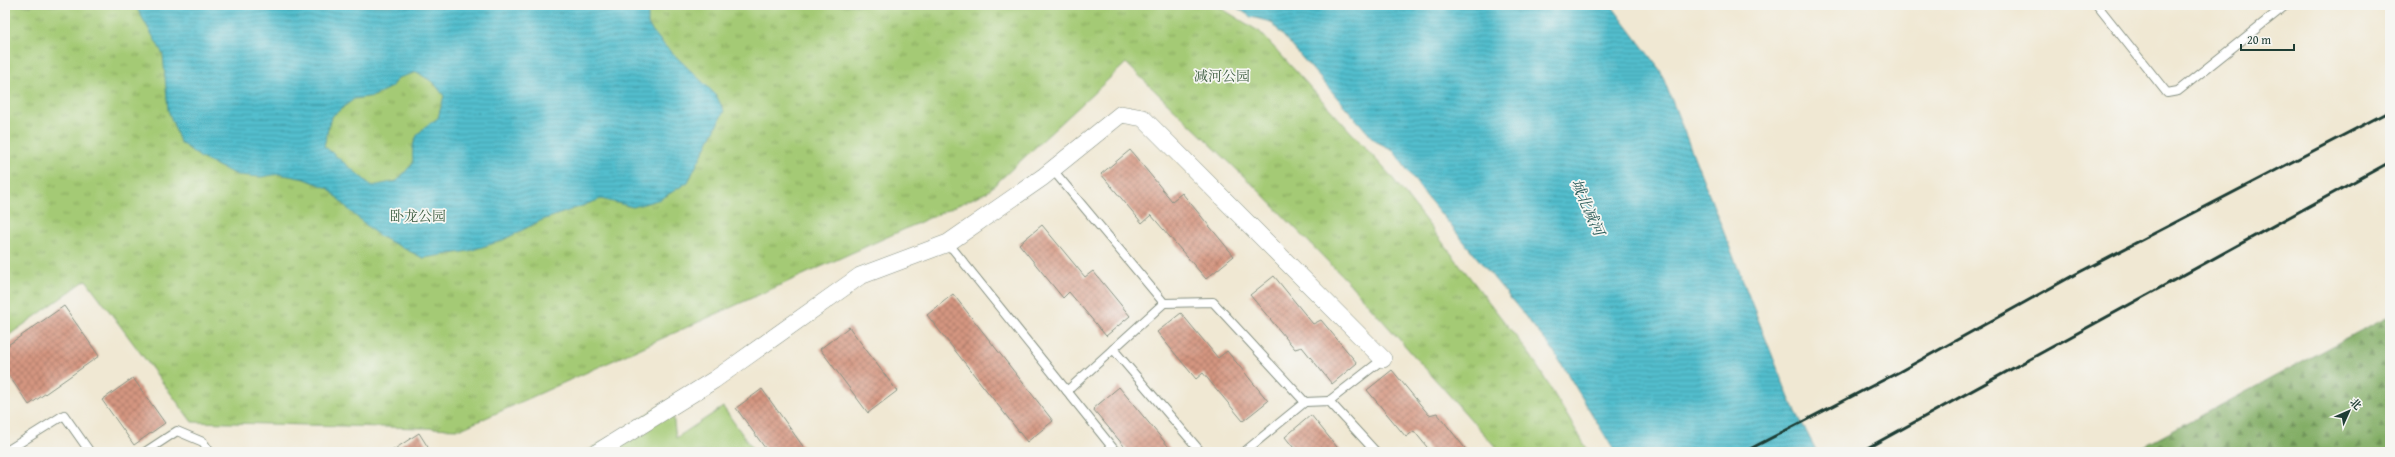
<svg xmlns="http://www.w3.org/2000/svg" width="2395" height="457" viewBox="0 0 2395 457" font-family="'Gentium Book Plus','Noto Serif SC',serif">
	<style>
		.forest { fill: url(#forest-firs); stroke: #51764d }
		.park { fill: url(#park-tufts); stroke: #628454 }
		.garden { fill: #a4ca74; stroke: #628454 }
		.water { fill: url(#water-rules); stroke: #387e80; fill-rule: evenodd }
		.building { fill: url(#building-cross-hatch) }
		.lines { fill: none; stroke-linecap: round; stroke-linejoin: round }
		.lane-casing { stroke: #889284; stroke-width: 10 }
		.street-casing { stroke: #889284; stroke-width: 18 }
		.lane { stroke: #fff; stroke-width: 8 }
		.street { stroke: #fff; stroke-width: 17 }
		.rail { stroke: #1f3d34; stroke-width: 3 }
		.labels { text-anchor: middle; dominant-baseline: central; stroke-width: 3.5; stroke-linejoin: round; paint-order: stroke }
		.park-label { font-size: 14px; fill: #406044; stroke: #f6f6f2 }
		.water-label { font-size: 15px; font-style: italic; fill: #2c5d5a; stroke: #f6f6f2 }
	</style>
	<defs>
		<pattern id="forest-firs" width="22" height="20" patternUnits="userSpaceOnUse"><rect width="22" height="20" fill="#83ae66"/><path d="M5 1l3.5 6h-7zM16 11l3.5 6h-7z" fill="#6b8f55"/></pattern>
		<pattern id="park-tufts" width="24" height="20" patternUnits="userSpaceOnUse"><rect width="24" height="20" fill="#a4ca74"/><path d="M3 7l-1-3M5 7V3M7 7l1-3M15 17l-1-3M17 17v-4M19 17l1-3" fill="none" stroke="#85a560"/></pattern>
		<pattern id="water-rules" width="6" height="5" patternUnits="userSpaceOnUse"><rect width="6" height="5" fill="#52becd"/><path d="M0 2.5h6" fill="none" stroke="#439ca7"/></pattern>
		<pattern id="building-cross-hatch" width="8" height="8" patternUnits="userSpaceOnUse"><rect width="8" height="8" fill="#d49580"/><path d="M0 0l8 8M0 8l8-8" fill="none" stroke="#ab7b6a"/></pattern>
	</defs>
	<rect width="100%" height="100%" fill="#f6f6f2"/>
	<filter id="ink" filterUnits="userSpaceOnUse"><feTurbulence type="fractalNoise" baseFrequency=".025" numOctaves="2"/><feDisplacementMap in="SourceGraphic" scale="8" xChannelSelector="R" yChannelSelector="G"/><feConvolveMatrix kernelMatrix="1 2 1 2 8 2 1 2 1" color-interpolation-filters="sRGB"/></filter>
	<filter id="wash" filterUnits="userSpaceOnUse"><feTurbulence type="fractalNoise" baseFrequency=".012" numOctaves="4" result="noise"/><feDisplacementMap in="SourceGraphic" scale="16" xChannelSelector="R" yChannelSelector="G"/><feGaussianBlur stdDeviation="0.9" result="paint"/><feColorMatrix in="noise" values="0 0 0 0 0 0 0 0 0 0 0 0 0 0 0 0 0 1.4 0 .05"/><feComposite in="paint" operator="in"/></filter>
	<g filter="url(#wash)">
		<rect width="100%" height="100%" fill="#f0e8d3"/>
		<path class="forest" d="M 2390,315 L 2390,452 L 2133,452 Z"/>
		<path class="park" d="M 5,5 L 1216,5 L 1260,32 L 1390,175 L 1531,356 L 1589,452 L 1500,452 L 1349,283 L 1256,188 L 1126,63 L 987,192 L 461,429 L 192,422 L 86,280 L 5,338 Z"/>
		<path class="garden" d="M 671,399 L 676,438 L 723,407 L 755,452 L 586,452 Z"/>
		<g class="water">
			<path d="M 135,5 L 648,5 L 648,25 L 664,45 L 716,95 L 724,111 L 688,182 L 661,199 L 633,207 L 601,199 L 540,221 L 501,241 L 469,251 L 423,258 L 379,236 L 352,213 L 328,188 L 305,179 L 279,174 L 261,177 L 237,175 L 201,158 L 180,142 L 168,110 L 163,54 ZM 417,72 L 434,83 L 444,96 L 438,118 C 417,132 411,137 413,163 L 397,181 L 372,186 L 324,146 L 331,117 L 354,99 L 374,96 L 391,87 L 398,78 Z"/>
			<path d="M 1233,5 L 1611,5 L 1660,70 L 1789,398 L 1817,452 L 1615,452 L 1553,350 L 1423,192 L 1393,150 L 1375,141 L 1271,22 L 1251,17 Z"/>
		</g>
		<g id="blocks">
			<g class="building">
				<path d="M 1130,150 L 1172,201 L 1182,193 L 1234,256 L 1206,279 L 1151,215 L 1142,223 L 1101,174 Z"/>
				<path d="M 1042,225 L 1085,277 L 1093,271 L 1130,316 L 1106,336 L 1069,292 L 1063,298 L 1019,244 Z"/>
				<path d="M 1274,276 L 1313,324 L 1321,320 L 1357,363 L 1332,384 L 1302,347 L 1295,349 L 1250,295 Z"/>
				<path d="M 953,294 L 1053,421 L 1027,442 L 927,315 Z"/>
				<path d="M 64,306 L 99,356 L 29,405 L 5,370 L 5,347 Z"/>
				<path d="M 1181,313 L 1218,358 L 1227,351 L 1268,401 L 1243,421 L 1203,373 L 1196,379 L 1157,332 Z"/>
				<path d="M 849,327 L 897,391 L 868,413 L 820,349 Z"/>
				<path d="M 1392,370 L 1429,415 L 1437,413 L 1468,452 L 1431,452 L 1414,431 L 1406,437 L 1367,390 Z"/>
				<path d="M 133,378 L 165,423 L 134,445 L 102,400 Z"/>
				<path d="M 1119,387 L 1173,452 L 1129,452 L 1093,409 Z"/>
				<path d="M 762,389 L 807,452 L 768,452 L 736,408 Z"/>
				<path d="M 1311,415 L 1341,452 L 1297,452 L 1285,437 Z"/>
				<path d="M 419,433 L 431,452 L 390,452 Z"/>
			</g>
		</g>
	</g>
	<g filter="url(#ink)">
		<use href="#blocks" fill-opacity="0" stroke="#889284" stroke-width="1"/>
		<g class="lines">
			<defs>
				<g id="lane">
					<path d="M 2097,5 L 2167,93 L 2178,91 L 2286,5"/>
					<path d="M 1052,169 L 1164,303 L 1213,302 L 1305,402 L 1329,401 L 1376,452"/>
					<path d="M 948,243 L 1067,391 L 1164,303"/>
					<path d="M 1113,349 L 1201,452"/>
					<path d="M 1067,391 L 1116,452"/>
					<path d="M 1329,401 L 1383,359"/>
					<path d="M 5,452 L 64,415 L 90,452"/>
					<path d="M 145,452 L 177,431 L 203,442 L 210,452"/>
					<path d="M 1244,452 L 1305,402"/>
				</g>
				<path id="street" d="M 598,452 L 714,380 L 860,276 L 948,243 L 1043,177 L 1121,114 L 1143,118 L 1383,359"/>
			</defs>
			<use href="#lane" class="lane-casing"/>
			<use href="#street" class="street-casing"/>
			<use href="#lane" class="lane"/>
			<use href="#street" class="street"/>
			<g class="rail">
				<path d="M 1744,452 L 1899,372 L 2074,275 L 2390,111"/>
				<path d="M 1860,452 L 2390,162"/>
			</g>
		</g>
	</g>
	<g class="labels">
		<g class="park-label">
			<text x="1222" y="76">减河公园</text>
			<text x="418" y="216">卧龙公园</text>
		</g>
		<g class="water-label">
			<text transform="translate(1588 207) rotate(66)">城北减河</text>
		</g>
	</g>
	<rect width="2395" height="457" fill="none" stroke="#f6f6f2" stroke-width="20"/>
	<g transform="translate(2349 411) rotate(45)" stroke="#f6f6f2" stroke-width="3" paint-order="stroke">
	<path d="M0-3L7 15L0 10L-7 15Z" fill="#1f3d34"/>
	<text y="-6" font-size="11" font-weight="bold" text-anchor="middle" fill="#1f3d34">北</text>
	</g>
	<path d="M2241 44v6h53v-6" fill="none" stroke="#1f3d34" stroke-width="2"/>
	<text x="2247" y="44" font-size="12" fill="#1f3d34" stroke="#f6f6f2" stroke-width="3" paint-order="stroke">20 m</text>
</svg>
